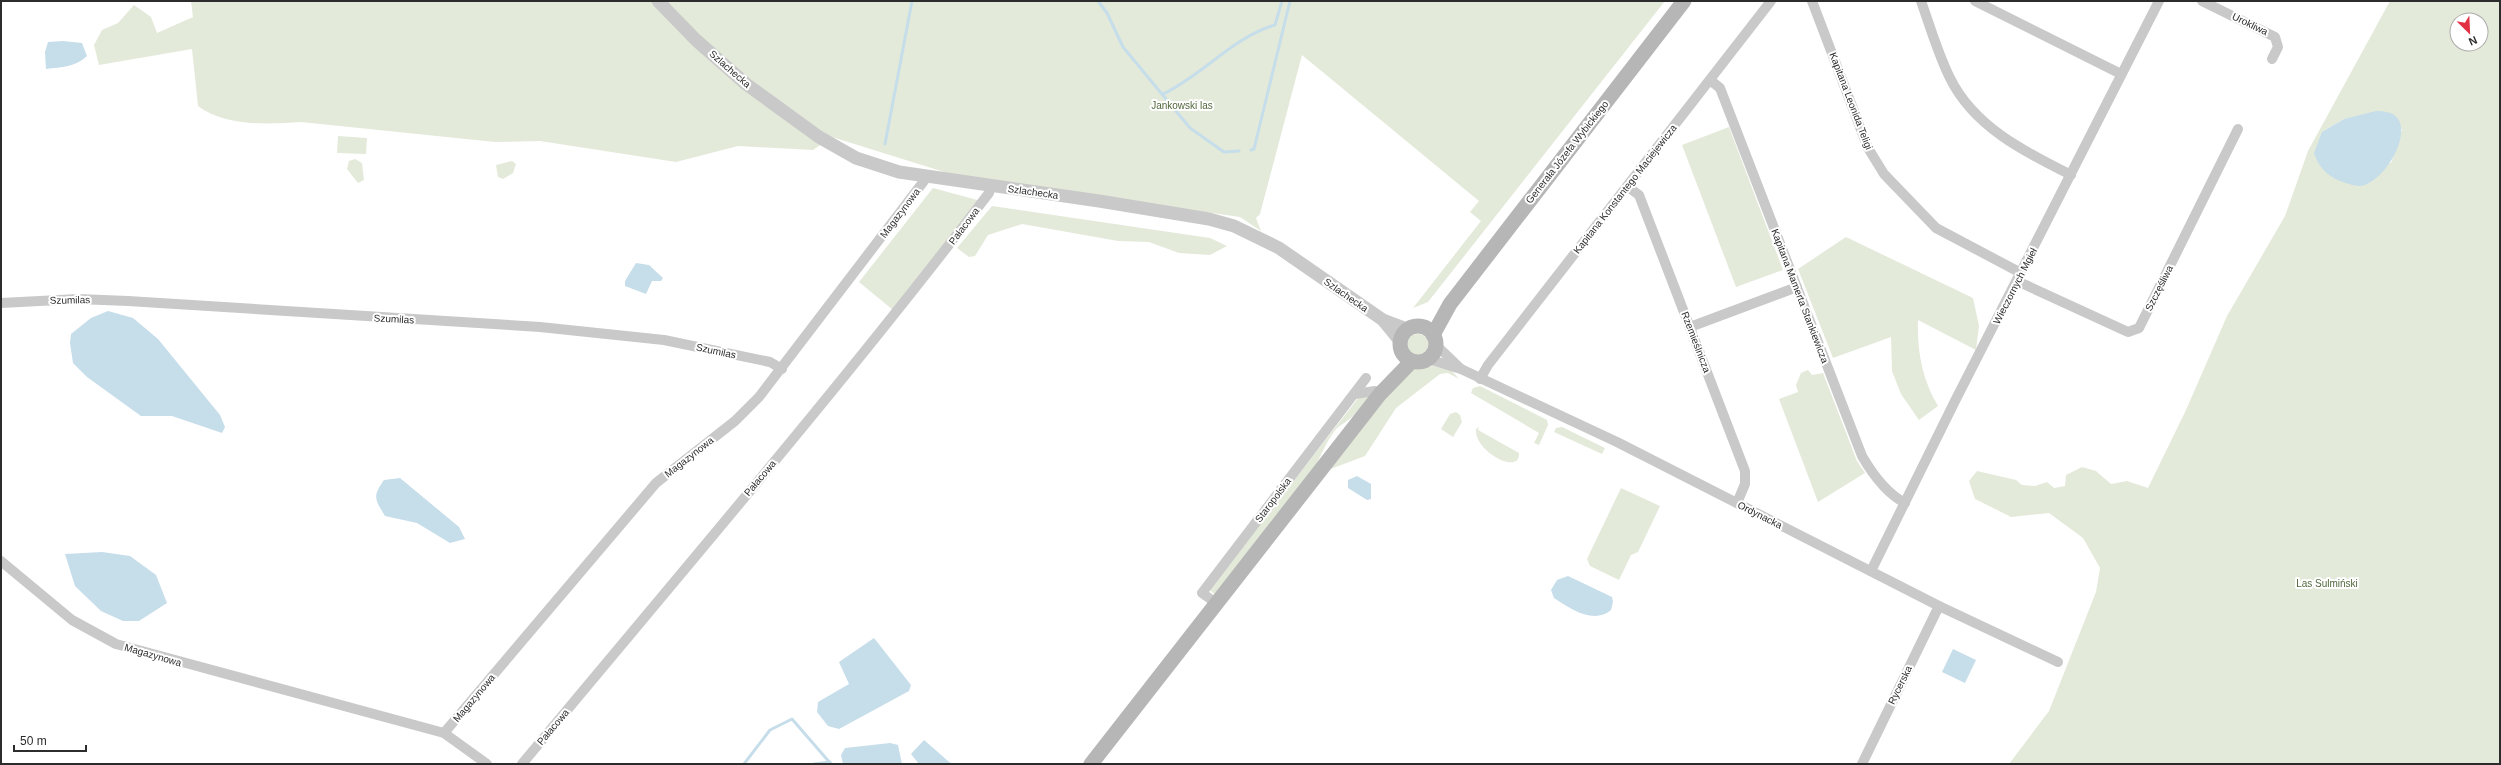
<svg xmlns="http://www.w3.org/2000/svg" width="2501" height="765" viewBox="0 0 2501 765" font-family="Helvetica,sans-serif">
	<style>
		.green { fill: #e3eada; fill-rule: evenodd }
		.water { fill: #c6ddea }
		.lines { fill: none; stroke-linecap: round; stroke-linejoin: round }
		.stream { stroke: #c6ddea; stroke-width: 3 }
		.minor { stroke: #c9c9c9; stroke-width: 10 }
		.tertiary { stroke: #c9c9c9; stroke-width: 13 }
		.secondary { stroke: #b6b6b6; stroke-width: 15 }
		.labels { text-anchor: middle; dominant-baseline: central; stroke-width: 4; stroke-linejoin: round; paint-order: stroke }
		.street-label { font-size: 10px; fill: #2c2c2c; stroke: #fff }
		.park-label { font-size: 10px; fill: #51673b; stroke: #fff }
	</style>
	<rect width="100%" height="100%" fill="#fff"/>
	<g class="green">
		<path d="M 191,1 L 1665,1 L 1428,302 L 1413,308 L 1481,221 L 1470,212 L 1479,201 L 1302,55 L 1260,214 L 1256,218 L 1261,231 L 1240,217 L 957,176 L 832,137 L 813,150 L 738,146 L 676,162 L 540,141 L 495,142 L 301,122 C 268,124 226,127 198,106 L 192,49 L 99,65 L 94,45 L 102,30 L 118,23 L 134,5 L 151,17 L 157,33 L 193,17 Z"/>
		<path d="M 2390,1 L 2500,1 L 2500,764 L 2009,764 L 2049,711 L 2096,592 L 2100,568 L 2083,538 L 2049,513 L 2011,517 L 1975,499 L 1969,481 L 1977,471 L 2016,480 L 2022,485 L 2035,486 L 2047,482 L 2054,488 L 2065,486 L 2066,475 L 2082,467 L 2096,471 L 2111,484 L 2127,481 L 2148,488 L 2186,410 L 2227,316 L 2285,216 L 2308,151 ZM 2457,20 L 2481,20 L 2481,44 L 2457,44 ZM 2356,117 L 2402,129 L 2391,163 L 2322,132 L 2344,119 Z"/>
		<path d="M 1729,127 L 1783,270 L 1736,287 L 1682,145 Z"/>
		<path d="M 338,136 L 367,138 L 366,154 L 337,153 Z"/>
		<path d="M 355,159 L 362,163 L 364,180 L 358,183 L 347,169 L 349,161 Z"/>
		<path d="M 512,161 L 516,164 L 513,173 L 503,179 L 498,177 L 496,165 Z"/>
		<path d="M 933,188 L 981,201 L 893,310 L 859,282 Z"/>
		<path d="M 992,206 L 1210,238 L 1227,246 L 1210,255 L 1179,253 L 1149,242 L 1118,241 L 1022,224 L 988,235 L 975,256 L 969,257 L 957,248 Z"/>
		<path d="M 1846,237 L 1973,298 L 1979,326 L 1976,350 L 1918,320 C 1917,351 1922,379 1938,406 L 1919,420 L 1901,394 L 1892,371 L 1891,337 L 1833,358 L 1798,269 Z"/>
		<circle cx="1418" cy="345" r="11"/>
		<path d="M 1433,366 L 1452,371 L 1459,379 L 1448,373 L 1440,374 L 1396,408 L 1365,456 L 1328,470 L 1399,381 L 1410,370 Z"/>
		<path d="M 1808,370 L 1812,375 L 1823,373 L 1857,461 L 1865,473 L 1818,502 L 1779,399 L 1798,392 L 1796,385 L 1801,373 Z"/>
		<path d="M 1480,386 L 1547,420 L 1548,425 L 1539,445 L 1534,443 L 1539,433 L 1471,393 L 1473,388 Z"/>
		<path d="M 1371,394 C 1363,407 1354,417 1341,425 C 1330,432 1321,456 1315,467 L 1215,594 L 1213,593 L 1209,589 L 1359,397 Z"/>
		<path d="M 1456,412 L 1460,415 L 1462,422 L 1453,437 L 1441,429 L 1450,414 Z"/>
		<path d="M 1479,427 L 1478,430 L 1519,453 C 1521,476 1474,452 1476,429 Z"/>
		<path d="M 1562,427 L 1605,448 L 1602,454 L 1554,432 L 1556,428 Z"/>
		<path d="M 1621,488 L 1660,506 L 1638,552 L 1631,555 L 1619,580 L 1590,566 L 1587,559 Z"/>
	</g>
	<g class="water">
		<path d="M 63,41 L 82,43 L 87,56 C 75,67 62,67 46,69 L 45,52 L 48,42 Z"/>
		<path d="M 2376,111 C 2384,111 2394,112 2398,119 C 2411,138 2382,184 2360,186 C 2354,186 2346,183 2340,181 C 2326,175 2319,167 2314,153 L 2322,132 L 2344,119 Z"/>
		<path d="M 636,263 L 649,265 L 663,278 L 661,281 L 652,281 L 646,294 L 625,286 L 625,281 Z"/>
		<path d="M 108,311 L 133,318 L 158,339 L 220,415 L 225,427 L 222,433 L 172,416 L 141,416 L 87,377 L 73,363 L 70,343 L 71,334 L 91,318 Z"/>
		<path d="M 1357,476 L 1371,484 L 1371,499 L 1367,500 L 1348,488 L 1348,480 Z"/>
		<path d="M 400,478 L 459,527 L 465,539 L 450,543 L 417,523 L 385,516 C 375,499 372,497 384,480 Z"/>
		<path d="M 102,552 L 130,556 L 156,575 L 167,603 L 139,621 L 123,621 L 101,611 L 75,586 L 65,554 Z"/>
		<path d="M 1568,576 L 1612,597 L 1613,602 L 1611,610 C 1594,625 1569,608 1554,598 L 1551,590 L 1557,580 Z"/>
		<path d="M 874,638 L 911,685 L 909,691 L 839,729 L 828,726 L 817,712 L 818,702 L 849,684 L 839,662 Z"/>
		<path d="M 1953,649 L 1976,660 L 1965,683 L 1942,672 Z"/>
		<path d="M 924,740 L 948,761 L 952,764 L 919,764 L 911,754 Z"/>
		<path d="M 890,743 L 898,745 L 902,764 L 843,764 L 841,755 L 845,748 Z"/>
	</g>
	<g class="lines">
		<g class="stream">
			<path d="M 1098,1 L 1107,13 L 1123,47 L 1190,128 L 1224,152 L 1239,151"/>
			<path d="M 1163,94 C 1203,75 1233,37 1275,25 L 1282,1"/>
			<path d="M 885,144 L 912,1"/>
			<path d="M 1251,150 L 1254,149 L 1290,1"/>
			<path d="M 744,764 L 770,730 L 792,719 L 831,764"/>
			<path d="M 814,764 L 830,762"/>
		</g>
		<g class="minor">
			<path d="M 1812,1 L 1868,148 L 1884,174 L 1936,228 L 2021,273"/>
			<path d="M 1921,1 C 1930,26 1938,54 1950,78 C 1974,127 2025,152 2071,175"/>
			<path d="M 1975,1 L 2121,74"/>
			<path d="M 2202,1 L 2275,37 L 2278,47 L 2272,59"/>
			<path d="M 1710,80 L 1720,88 L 1862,456 C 1873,475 1886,493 1905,503"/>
			<path d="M 1628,187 L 1639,195 L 1745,471 L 1745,484 L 1737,503"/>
			<path d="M 2017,281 L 2128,332 L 2139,328 L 2238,129"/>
			<path d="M 1,303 L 78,299 L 128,301 L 540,327 L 664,340 L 770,362 L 782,369"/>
			<path d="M 1690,327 L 1797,287"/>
			<path d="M 1436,345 L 1461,369"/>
			<path d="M 1428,359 L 1461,369 L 1617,442 L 1939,606 L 2058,662"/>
			<path d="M 1480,379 L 1488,365 L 1771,1"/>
			<path d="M 1355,394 L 1375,391 L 1380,394"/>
			<path d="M 1,561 L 72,620 L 116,644 L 444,733 L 487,764"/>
			<path d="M 1871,571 L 1955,401 L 2159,1"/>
			<path d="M 1216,603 L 1202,593 L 1366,378"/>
			<path d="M 444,733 L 656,483 L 735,421 L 759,397 L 927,177"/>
			<path d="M 522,764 C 679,575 840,388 989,193 L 991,186"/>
			<path d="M 1862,764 L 1939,606"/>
		</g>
		<g class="tertiary">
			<path d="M 658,1 L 696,40 L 746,84 L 819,137 L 856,158 L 899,172 L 1099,201 L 1209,219 L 1234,226 L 1279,248 L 1383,320 L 1407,329"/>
			<path d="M 1383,320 L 1400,341"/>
		</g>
		<g class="secondary">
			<circle cx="1418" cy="344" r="18"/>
			<path d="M 1433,335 L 1450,304 L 1684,1"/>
			<path d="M 1091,764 L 1380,394 L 1412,361"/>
		</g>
	</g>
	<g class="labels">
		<g class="street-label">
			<text transform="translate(2250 24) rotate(26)">Urokliwa</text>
			<text transform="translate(730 69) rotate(41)">Szlachecka</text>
			<text transform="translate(1851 101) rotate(69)">Kapitana Leonida Teligi</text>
			<text transform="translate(1567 152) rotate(-52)">Generała Józefa Wybickiego</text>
			<text transform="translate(1625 189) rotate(-52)">Kapitana Konstantego Maciejewicza</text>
			<text transform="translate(1033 192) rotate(8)">Szlachecka</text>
			<text transform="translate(900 213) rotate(-53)">Magazynowa</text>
			<text transform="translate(964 226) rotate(-53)">Pałacowa</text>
			<text transform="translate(2015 286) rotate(-63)">Wieczornych Mgieł</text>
			<text transform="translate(2159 288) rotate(-63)">Szczęśliwa</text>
			<text transform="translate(1346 295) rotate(35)">Szlachecka</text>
			<text transform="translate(1800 296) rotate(69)">Kapitana Mamerta Stankiewicza</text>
			<text transform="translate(70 300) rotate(-1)">Szumilas</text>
			<text transform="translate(394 319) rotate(3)">Szumilas</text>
			<text transform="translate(1696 342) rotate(69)">Rzemieślnicza</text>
			<text transform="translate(716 351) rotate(12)">Szumilas</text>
			<text transform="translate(689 457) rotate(-38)">Magazynowa</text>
			<text transform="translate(760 478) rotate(-50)">Pałacowa</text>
			<text transform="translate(1273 500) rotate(-53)">Staropolska</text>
			<text transform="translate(1760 515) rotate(27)">Ordynacka</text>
			<text transform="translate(153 655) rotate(16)">Magazynowa</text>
			<text transform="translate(1900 685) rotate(-64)">Rycerska</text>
			<text transform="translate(474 698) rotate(-50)">Magazynowa</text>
			<text transform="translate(553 727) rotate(-50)">Pałacowa</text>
		</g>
		<g class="park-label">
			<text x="1182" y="105">Jankowski las</text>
			<text x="2327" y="583">Las Sulmiński</text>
		</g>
	</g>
	<rect width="2501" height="765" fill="none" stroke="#2c2c2c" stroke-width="4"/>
	<g transform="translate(2469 32) rotate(156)"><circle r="19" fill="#ffffff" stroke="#ababab"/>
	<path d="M0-3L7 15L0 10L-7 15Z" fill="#e13143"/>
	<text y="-6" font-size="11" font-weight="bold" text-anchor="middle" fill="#2c2c2c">N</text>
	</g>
	<path d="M14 745v6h72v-6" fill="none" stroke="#2c2c2c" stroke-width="2"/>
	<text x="20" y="745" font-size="12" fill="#2c2c2c" stroke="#ffffff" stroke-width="3" paint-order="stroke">50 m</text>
</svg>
